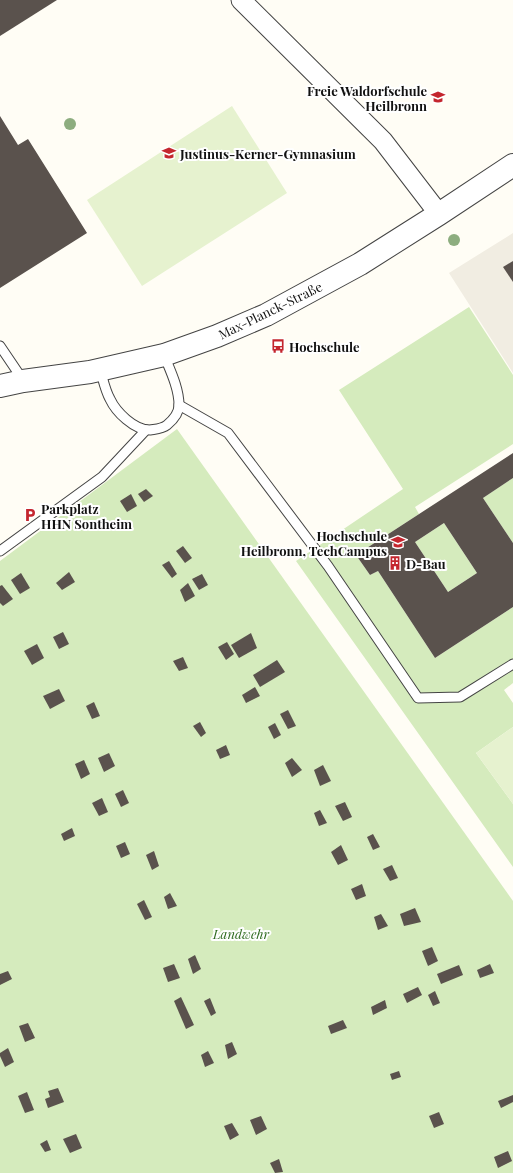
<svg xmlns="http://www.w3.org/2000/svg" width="513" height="1173" viewBox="0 0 513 1173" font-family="'Playfair Display',serif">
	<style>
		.green { fill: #d5ebbd }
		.pitch { fill: #e6f2cf }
		.plaza { fill: #f1ede2 }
		.building { fill: #5a524d; fill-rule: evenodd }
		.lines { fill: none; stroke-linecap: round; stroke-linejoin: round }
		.service-casing { stroke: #444; stroke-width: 11 }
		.minor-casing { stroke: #444; stroke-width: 21 }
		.tertiary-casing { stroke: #444; stroke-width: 24 }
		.service { stroke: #fff; stroke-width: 9 }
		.minor { stroke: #fff; stroke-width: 19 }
		.tertiary { stroke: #fff; stroke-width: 22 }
		.tree { fill: #8dad7f }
		.labels { text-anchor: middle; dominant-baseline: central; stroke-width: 4; stroke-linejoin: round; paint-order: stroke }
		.poi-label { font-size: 13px; font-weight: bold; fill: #111; stroke: #fff; text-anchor: start }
		.street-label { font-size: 13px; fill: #111; stroke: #fff }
		.park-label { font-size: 13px; font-style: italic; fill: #2f6b1f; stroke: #fff }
	</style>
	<rect width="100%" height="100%" fill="#fffdf5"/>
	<g class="green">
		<path d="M 469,307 L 513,375 L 513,444 L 415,507 L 419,514 L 356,555 L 370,575 L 378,571 L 435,658 L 513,607 L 513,683 L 504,690 L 513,703 L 513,727 L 476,753 L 513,804 L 513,867 L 296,561 L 403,489 L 339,390 Z"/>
		<path d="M 177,429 L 513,901 L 513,1173 L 0,1173 L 0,561 Z"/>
		<path d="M 513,478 L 513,543 L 483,498 Z"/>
		<path d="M 444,523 L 477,573 L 448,592 L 415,542 Z"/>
	</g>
	<g class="pitch">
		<path d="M 232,106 L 287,193 L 142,286 L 87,200 Z"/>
		<path d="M 513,727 L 513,804 L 476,753 Z"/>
	</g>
	<path class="plaza" d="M 513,233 L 513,261 L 504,267 L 513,282 L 513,373 L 449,273 Z"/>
	<g class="building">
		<path d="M 0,0 L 57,0 L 0,36 Z"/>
		<path d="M 0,116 L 18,145 L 28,139 L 87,233 L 0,288 Z"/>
		<path d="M 513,261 L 513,282 L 503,267 Z"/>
		<path d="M 513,453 L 513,478 L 483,498 L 513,543 L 513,607 L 435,658 L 378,571 L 370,575 L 356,555 ZM 444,523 L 477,573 L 448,592 L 415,542 Z"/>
		<path d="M 146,489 L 153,496 L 144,502 L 138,494 Z"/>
		<path d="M 131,494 L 137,506 L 127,512 L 120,501 Z"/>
		<path d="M 183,546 L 192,558 L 185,563 L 176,551 Z"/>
		<path d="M 169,561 L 177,574 L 172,578 L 162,565 Z"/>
		<path d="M 69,572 L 75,582 L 62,590 L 56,583 Z"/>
		<path d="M 21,573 L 30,588 L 20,594 L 11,580 Z"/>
		<path d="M 202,574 L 208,585 L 199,590 L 192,579 Z"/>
		<path d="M 188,583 L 195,596 L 185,602 L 180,590 Z"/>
		<path d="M 2,585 L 13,599 L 3,606 L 0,603 L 0,586 Z"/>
		<path d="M 63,632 L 69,644 L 59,649 L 53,637 Z"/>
		<path d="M 251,633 L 257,648 L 239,658 L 231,645 Z"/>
		<path d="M 227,642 L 234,654 L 226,660 L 218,647 Z"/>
		<path d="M 37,644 L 44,658 L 32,665 L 24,651 Z"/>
		<path d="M 183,657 L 188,668 L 179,671 L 173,661 Z"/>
		<path d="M 277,660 L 285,672 L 260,687 L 253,675 Z"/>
		<path d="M 255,687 L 260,696 L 246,703 L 242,695 Z"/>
		<path d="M 59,689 L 65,701 L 50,709 L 43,696 Z"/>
		<path d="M 94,702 L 100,716 L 92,719 L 86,706 Z"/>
		<path d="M 288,710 L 296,726 L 288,729 L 280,714 Z"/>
		<path d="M 200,722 L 206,733 L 201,737 L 193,726 Z"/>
		<path d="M 275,723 L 281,735 L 274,739 L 268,727 Z"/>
		<path d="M 226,745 L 230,755 L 220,759 L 216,750 Z"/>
		<path d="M 109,753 L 115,766 L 104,772 L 98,758 Z"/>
		<path d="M 292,758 L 302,770 L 292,777 L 285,763 Z"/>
		<path d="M 84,760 L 90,774 L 81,779 L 75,764 Z"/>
		<path d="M 323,765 L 331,781 L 320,786 L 314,770 Z"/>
		<path d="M 123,790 L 129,803 L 121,807 L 115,794 Z"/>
		<path d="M 102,798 L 108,812 L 99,816 L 92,803 Z"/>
		<path d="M 345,802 L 352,817 L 343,821 L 335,806 Z"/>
		<path d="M 320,810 L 327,823 L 319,826 L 314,813 Z"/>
		<path d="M 72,828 L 75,836 L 64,841 L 61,834 Z"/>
		<path d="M 373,834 L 380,847 L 373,850 L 367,837 Z"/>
		<path d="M 125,842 L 130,854 L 121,858 L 116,846 Z"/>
		<path d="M 341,845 L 348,860 L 338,865 L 331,852 Z"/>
		<path d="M 154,851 L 159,866 L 152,870 L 146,855 Z"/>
		<path d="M 392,865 L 398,878 L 390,881 L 383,869 Z"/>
		<path d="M 362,884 L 366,896 L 356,900 L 351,889 Z"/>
		<path d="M 170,893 L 177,906 L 168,909 L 164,897 Z"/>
		<path d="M 144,900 L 152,917 L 145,920 L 137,904 Z"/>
		<path d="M 415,908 L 421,922 L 404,926 L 400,914 Z"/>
		<path d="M 381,914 L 388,926 L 378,930 L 374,917 Z"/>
		<path d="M 432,947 L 438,961 L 428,966 L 422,951 Z"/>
		<path d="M 195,955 L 201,969 L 193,974 L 188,959 Z"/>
		<path d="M 174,964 L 180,978 L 168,982 L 163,968 Z"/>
		<path d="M 490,964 L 494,973 L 480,978 L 477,970 Z"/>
		<path d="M 459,965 L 463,975 L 441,984 L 437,974 Z"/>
		<path d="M 8,971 L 12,979 L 0,985 L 0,974 Z"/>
		<path d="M 418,987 L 422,995 L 407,1003 L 403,994 Z"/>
		<path d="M 435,991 L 440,1003 L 433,1006 L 428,995 Z"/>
		<path d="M 181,997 L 194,1025 L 186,1029 L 174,1001 Z"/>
		<path d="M 210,998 L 216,1013 L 211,1016 L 204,1001 Z"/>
		<path d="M 385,1000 L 387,1008 L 373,1015 L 371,1007 Z"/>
		<path d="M 343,1020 L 347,1028 L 331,1034 L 328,1026 Z"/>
		<path d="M 28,1023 L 35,1038 L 25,1042 L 19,1026 Z"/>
		<path d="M 232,1042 L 237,1054 L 228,1059 L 225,1045 Z"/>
		<path d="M 8,1048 L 14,1062 L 5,1067 L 0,1056 L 0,1053 Z"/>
		<path d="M 208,1051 L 214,1063 L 205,1067 L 201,1055 Z"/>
		<path d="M 399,1071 L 401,1077 L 392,1080 L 390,1074 Z"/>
		<path d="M 58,1088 L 64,1102 L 48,1108 L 45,1099 L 50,1097 L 48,1091 Z"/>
		<path d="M 27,1092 L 34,1110 L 25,1113 L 18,1096 Z"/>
		<path d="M 513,1095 L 513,1102 L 501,1108 L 498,1101 Z"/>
		<path d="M 439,1112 L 444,1124 L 434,1128 L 429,1116 Z"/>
		<path d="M 261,1116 L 267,1129 L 256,1135 L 250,1120 Z"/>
		<path d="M 232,1123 L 239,1135 L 230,1140 L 224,1126 Z"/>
		<path d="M 76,1134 L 82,1148 L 70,1153 L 63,1139 Z"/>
		<path d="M 47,1140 L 51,1150 L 45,1152 L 40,1144 Z"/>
		<path d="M 508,1151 L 512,1161 L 498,1168 L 494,1157 Z"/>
		<path d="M 279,1159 L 283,1172 L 275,1173 L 270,1163 Z"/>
	</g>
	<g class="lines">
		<defs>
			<g id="service">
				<path d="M 0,346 L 23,380"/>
				<path d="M 100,369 C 103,379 105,390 110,399 C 116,412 134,430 150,430 C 156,429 162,429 167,425 C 173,420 179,414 179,405 C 179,388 170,370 164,355"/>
				<path d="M 179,405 L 228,433 L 328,566 L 418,698 L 460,697 L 513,664"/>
				<path d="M 0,551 L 102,477 L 146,430"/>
			</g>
			<path id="minor" d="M 241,0 L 383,141 L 439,214"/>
			<path id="tertiary" d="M 0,386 L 23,381 L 90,372 L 164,355 L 217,336 L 266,315 L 360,264 L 439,214 L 513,165"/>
		</defs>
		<use href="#service" class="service-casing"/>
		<use href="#minor" class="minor-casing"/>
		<use href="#tertiary" class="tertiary-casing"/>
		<use href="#service" class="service"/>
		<use href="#minor" class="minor"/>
		<use href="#tertiary" class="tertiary"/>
	</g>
	<g class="tree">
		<circle cx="70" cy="124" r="6"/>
		<circle cx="454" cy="240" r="6"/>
	</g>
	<defs>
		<symbol id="school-bare" viewBox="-9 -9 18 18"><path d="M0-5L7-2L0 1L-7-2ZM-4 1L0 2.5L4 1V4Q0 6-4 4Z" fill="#c4262e" stroke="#fff" stroke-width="2.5" paint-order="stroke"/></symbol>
		<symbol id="bus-bare" viewBox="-9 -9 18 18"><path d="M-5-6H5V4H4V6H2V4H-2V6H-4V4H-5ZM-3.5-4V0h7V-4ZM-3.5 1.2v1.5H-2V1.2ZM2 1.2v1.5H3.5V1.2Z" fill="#c4262e" stroke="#fff" stroke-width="2.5" paint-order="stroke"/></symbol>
		<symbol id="parking-bare" viewBox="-9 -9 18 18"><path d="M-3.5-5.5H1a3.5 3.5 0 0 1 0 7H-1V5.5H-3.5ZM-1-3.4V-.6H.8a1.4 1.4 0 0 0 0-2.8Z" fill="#c4262e" stroke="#fff" stroke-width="2.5" paint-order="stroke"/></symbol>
		<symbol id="university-bare" viewBox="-9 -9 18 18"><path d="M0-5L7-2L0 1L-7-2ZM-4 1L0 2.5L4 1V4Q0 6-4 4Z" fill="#c4262e" stroke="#fff" stroke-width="2.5" paint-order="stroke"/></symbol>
		<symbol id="building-bare" viewBox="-9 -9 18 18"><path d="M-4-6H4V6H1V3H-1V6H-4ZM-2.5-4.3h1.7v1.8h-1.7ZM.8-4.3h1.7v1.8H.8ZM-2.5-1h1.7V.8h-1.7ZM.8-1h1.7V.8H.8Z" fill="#c4262e" stroke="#fff" stroke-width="2.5" paint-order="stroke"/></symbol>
	</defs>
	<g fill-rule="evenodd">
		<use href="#school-bare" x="428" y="87" width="20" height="20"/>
		<use href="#school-bare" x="159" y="143" width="20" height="20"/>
		<use href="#bus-bare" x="268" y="336" width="20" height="20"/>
		<use href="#parking-bare" x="20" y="505" width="20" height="20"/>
		<use href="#university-bare" x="388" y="532" width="20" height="20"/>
		<use href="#building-bare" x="385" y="553" width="20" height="20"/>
	</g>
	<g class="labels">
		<g class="poi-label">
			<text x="427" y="90" text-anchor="end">Freie Waldorfschule<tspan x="427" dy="15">Heilbronn</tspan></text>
			<text x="180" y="153">Justinus-Kerner-Gymnasium</text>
			<text x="289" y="346">Hochschule</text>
			<text x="41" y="508">Parkplatz<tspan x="41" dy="15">HHN Sontheim</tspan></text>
			<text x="387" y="535" text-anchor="end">Hochschule<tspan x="387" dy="15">Heilbronn, TechCampus</tspan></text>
			<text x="406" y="563">D-Bau</text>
		</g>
		<g class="street-label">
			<text transform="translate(270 310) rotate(-26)">Max-Planck-Straße</text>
		</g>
		<g class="park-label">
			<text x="241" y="933">Landwehr</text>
		</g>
	</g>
</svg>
